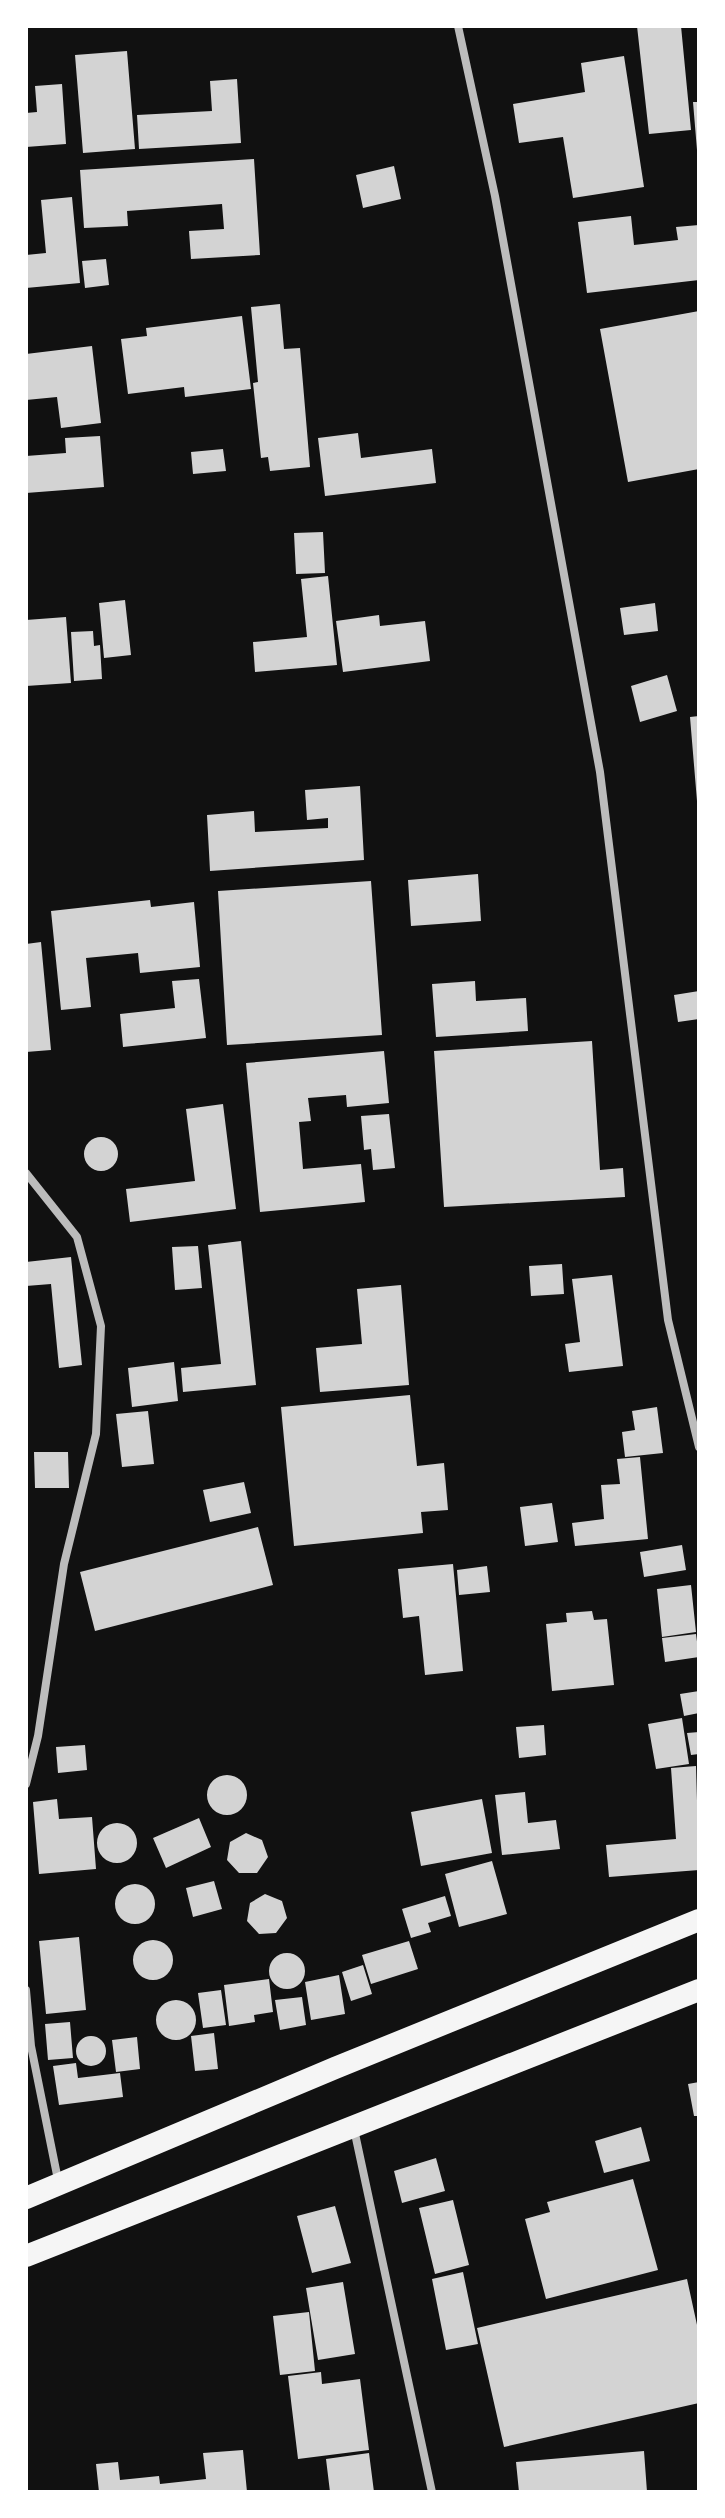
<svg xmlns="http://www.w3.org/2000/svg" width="725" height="2518" font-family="Inter,sans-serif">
<rect width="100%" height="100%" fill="#111"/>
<path fill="#d3d3d3" d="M637 26H681L691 130 649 134Z
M127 51 135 149 83 153 75 55Z
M624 56 644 187 573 198 563 137 519 143 513 104 585 92 581 63Z
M237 79 241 143 139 149 137 115 212 111 210 81Z
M62 84 66 144 26 147V113L37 112 35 86Z
M693 102H699V150H697Z
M254 159 260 255 191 259 189 231 224 229 222 204 127 211 128 226 84 228 80 170Z
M394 166 401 199 363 208 356 175Z
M72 197 80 283 26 288V255L46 253 41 200Z
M631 216 634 245 678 240 676 227 699 225V280L587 293 578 222Z
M106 259 109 285 85 288 82 261Z
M280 304 284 349 300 348 310 467 270 471 268 457 261 458 253 383 258 382 251 307Z
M699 311V469L628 482 600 329Z
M242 316 251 389 185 397 184 387 128 394 121 339 147 336 146 328Z
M92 346 101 423 61 428 57 397 26 400V354Z
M358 433 361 458 432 449 436 483 325 496 318 438Z
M100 436 104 487 26 493V456L66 453 65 438Z
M223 449 226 471 193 474 191 452Z
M323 532 325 573 296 574 294 533Z
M328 576 337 665 255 672 253 642 307 637 301 579Z
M125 600 131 655 104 658 99 603Z
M655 603 658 631 624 635 620 608Z
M379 615 380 626 425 621 430 661 343 672 336 621Z
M66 617 71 683 26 686V620Z
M93 631 94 646 100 645 102 679 74 681 71 632Z
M667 675 677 711 640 722 631 686Z
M699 716V800L697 801 690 717Z
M360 786 364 860 210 871 207 815 254 811 255 832 328 828V818L307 820 305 790Z
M478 874 481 921 411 926 408 880Z
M371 881 382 1035 227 1045 218 891Z
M150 900 151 907 194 902 200 967 140 973 138 953 86 958 91 1007 61 1010 51 911Z
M41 942 51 1050 26 1052V944Z
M199 979 206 1038 123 1047 120 1014 175 1008 172 981Z
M475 981 476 1001 526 998 528 1031 436 1037 432 984Z
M699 991V1019L678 1022 674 995Z
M592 1041 600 1170 623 1168 625 1197 444 1207 434 1051Z
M384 1051 389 1103 347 1107 346 1095 308 1098 311 1121 299 1122 303 1169 361 1164 365 1202 260 1212 246 1063Z
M223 1104 236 1209 130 1222 126 1189 195 1181 186 1109Z
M389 1114 395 1168 373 1170 371 1149 364 1150 361 1116Z
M84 1154a17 17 0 1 1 34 0a17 17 0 1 1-34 0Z
M241 1241 256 1385 183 1392 181 1368 221 1364 208 1245Z
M198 1246 202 1288 175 1290 172 1247Z
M71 1257 82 1365 59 1368 51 1284 26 1286V1262Z
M562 1264 564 1294 531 1296 529 1266Z
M612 1275 623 1366 569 1372 565 1344 580 1342 572 1279Z
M401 1285 409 1385 320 1392 316 1348 362 1344 357 1289Z
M174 1362 178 1401 132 1407 128 1368Z
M410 1395 417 1466 444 1463 448 1510 421 1512 423 1533 294 1546 281 1407Z
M657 1407 663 1453 625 1457 622 1432 635 1430 632 1411Z
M148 1411 154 1464 122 1467 116 1414Z
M34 1452H68L69 1488H35Z
M640 1457 648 1539 575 1546 572 1523 604 1519 601 1485 620 1484 617 1459Z
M244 1482 251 1513 210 1522 203 1490Z
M552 1503 558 1542 525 1546 520 1507Z
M258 1527 273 1585 95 1631 80 1572Z
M682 1545 686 1570 644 1577 640 1552Z
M453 1564 463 1671 425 1675 419 1616 403 1618 398 1569Z
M487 1566 490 1592 459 1595 457 1570Z
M691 1585 696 1632 662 1637 657 1589Z
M592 1611 594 1620 607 1619 614 1685 552 1691 546 1624 567 1622 566 1613Z
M696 1634 699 1657 665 1662 662 1638Z
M699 1691V1713L684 1716 680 1694Z
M682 1718 689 1764 656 1769 648 1724Z
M544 1725 546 1755 519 1758 516 1727Z
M699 1732V1754L691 1755 687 1733Z
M85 1745 87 1770 58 1773 56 1747Z
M696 1766 699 1870 609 1877 606 1845 676 1839 671 1768Z
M207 1795a20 20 0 1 1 40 0a20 20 0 1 1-40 0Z
M525 1792 528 1823 556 1820 560 1849 502 1855 495 1795Z
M57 1799 59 1819 92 1817 96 1869 39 1874 33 1802Z
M482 1799 492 1853 421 1866 411 1812Z
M199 1818 211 1847 166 1868 153 1838Z
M97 1843a20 20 0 1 1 40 0a20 20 0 1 1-40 0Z
M246 1833 262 1840 268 1857 257 1873H239L227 1860 230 1842Z
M492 1861 507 1914 459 1927 445 1874Z
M214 1881 222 1909 193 1917 186 1888Z
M115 1904a20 20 0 1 1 40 0a20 20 0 1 1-40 0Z
M265 1894 282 1901 287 1918 276 1933 259 1934 247 1921 250 1903Z
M445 1896 451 1916 428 1923 431 1932 411 1938 402 1909Z
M79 1937 86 2010 46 2014 39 1941Z
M133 1960a20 20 0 1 1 40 0a20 20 0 1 1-40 0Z
M409 1941 418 1969 371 1984 362 1955Z
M269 1971a18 18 0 1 1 36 0a18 18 0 1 1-36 0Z
M363 1965 372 1994 351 2001 342 1972Z
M339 1975 345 2014 311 2020 305 1982Z
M269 1979 273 2012 254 2015 255 2022 229 2026 224 1985Z
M221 1990 226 2025 203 2028 198 1993Z
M302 1997 306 2025 280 2030 275 2000Z
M156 2020a20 20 0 1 1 40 0a20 20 0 1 1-40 0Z
M70 2022 73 2058 48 2060 45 2024Z
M214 2033 218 2069 195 2071 191 2036Z
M76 2051a15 15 0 1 1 30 0a15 15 0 1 1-30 0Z
M137 2037 140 2069 116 2072 112 2040Z
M76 2063 78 2078 120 2073 123 2097 59 2105 53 2066Z
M699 2082V2116H694L688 2084Z
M641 2127 650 2161 604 2173 595 2141Z
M436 2158 445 2191 402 2203 394 2171Z
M633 2179 658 2270 546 2299 525 2219 550 2212 547 2202Z
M453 2200 469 2265 435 2274 419 2208Z
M335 2206 351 2263 312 2273 297 2216Z
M463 2272 478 2344 446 2350 432 2279Z
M687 2279 699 2334V2403L504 2447 477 2328Z
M343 2282 355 2354 318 2360 306 2288Z
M309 2312 315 2371 280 2375 273 2316Z
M321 2372 322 2384 360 2379 369 2450 298 2459 288 2376Z
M243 2450 247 2492H99L96 2464 118 2462 120 2480 159 2476 160 2484 206 2479 203 2453Z
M644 2451 647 2492H519L516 2462Z
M369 2453 374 2492H330L326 2459Z"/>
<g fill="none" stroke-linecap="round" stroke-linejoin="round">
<path stroke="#bcbcbc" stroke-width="8" d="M458 26 495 196 600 772 668 1320 699 1447
M26 1173 77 1237 101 1326 96 1434 64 1564 38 1736 26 1784
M26 1990 31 2046 58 2180
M354 2129 432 2492"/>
<path stroke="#f5f5f5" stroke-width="22" d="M26 2198 335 2068 699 1920
M26 2256 699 1990"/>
</g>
<rect width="725" height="2518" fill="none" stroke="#ffffff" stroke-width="56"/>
</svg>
